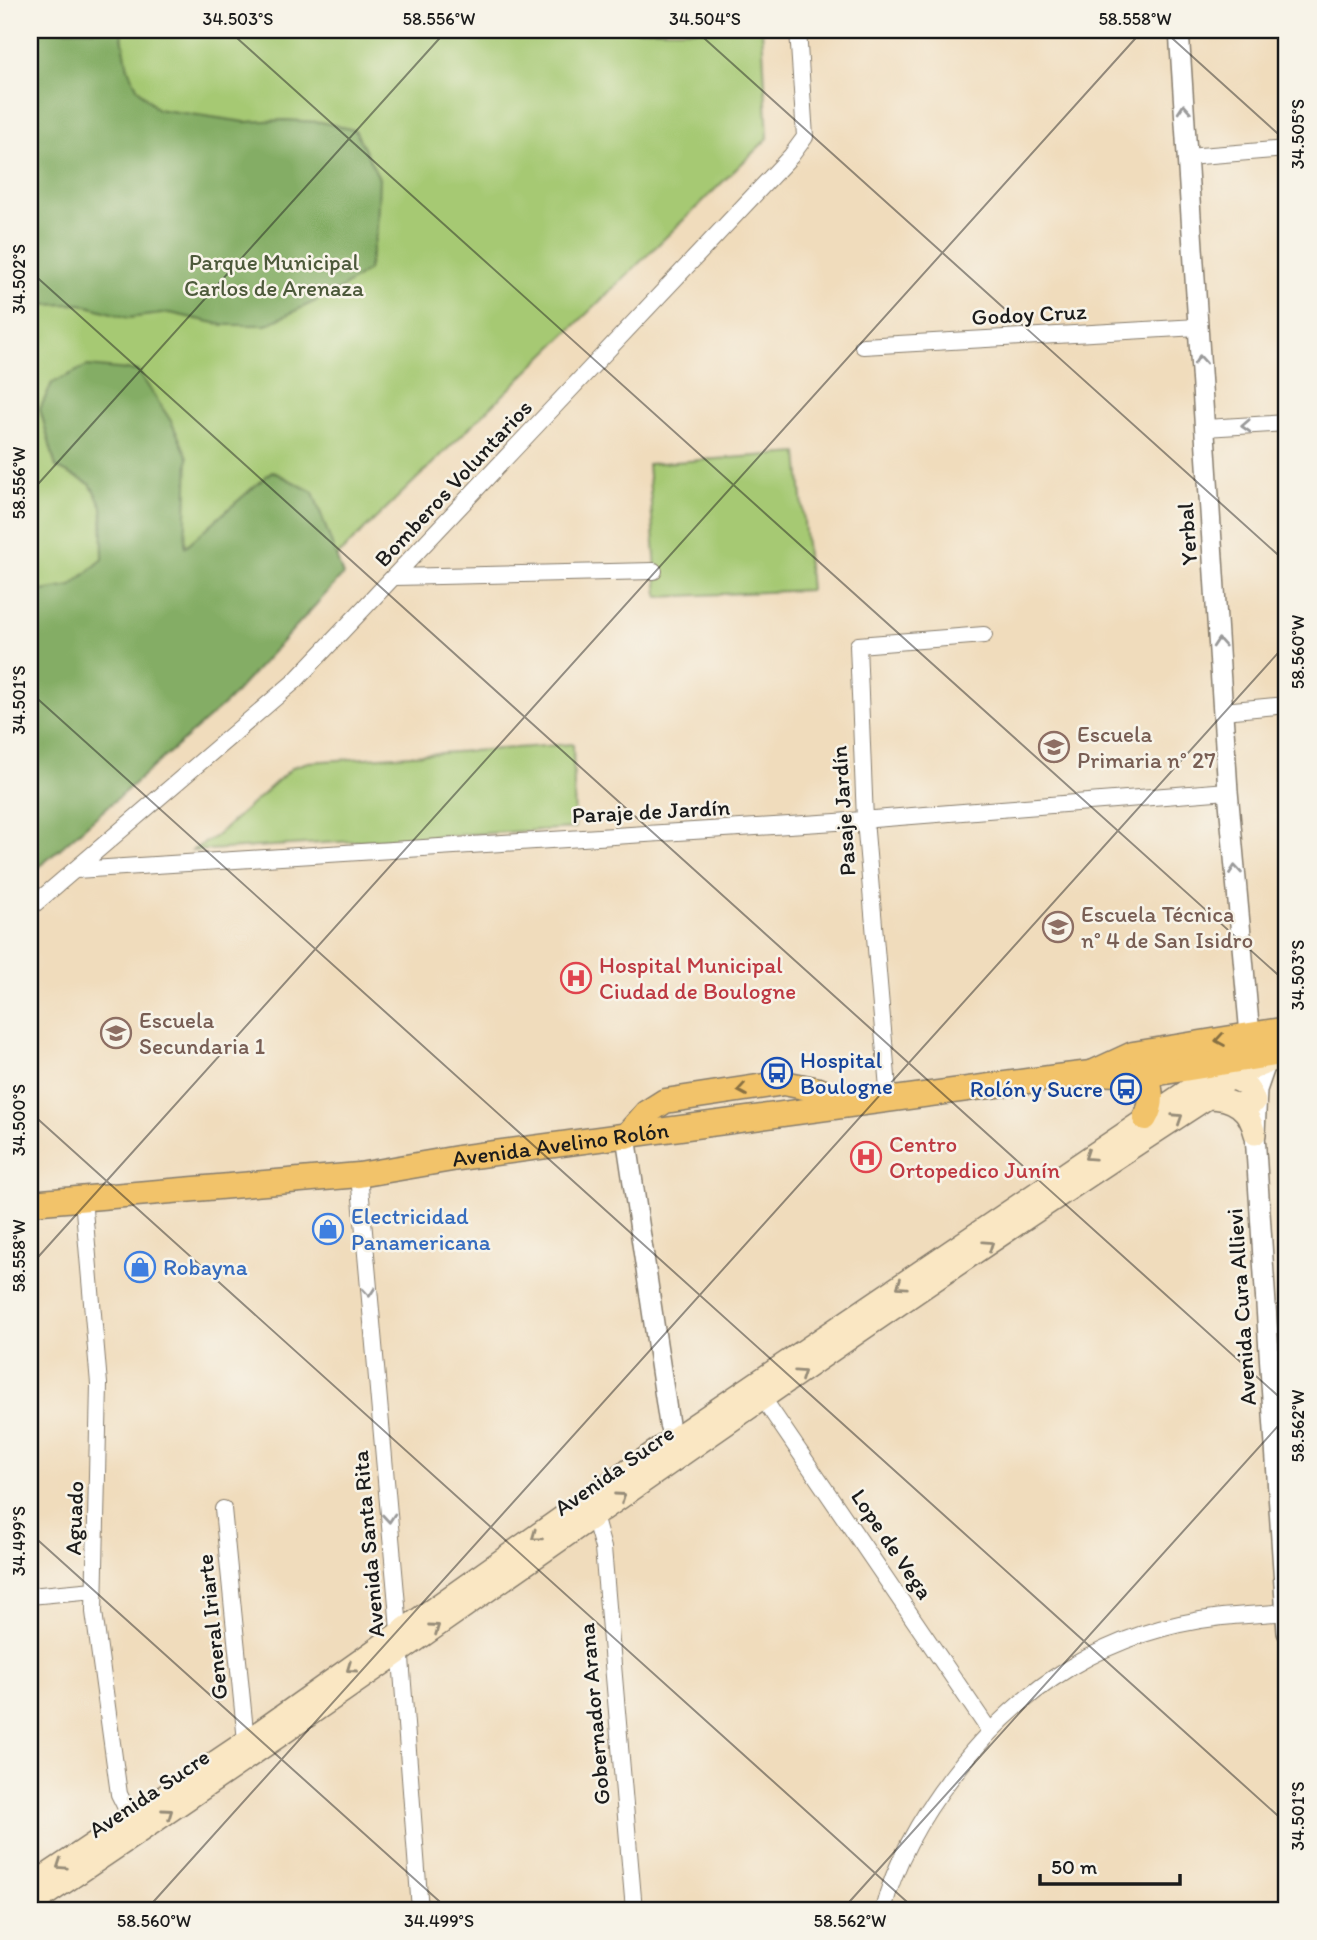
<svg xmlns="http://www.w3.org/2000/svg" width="1317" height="1940" font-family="Itim,sans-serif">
<rect width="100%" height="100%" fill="#f7f3e8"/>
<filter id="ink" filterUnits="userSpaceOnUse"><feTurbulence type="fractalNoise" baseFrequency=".0143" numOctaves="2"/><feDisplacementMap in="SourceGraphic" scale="14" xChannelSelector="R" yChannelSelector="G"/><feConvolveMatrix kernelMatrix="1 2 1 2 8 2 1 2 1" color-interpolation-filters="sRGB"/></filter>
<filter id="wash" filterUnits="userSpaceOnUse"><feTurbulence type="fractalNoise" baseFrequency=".00686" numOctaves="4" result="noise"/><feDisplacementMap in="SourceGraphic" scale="28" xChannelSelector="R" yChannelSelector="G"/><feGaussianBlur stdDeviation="1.57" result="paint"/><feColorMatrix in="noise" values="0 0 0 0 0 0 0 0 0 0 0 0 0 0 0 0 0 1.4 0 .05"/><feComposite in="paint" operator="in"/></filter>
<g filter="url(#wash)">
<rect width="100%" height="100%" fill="#f0dcbc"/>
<path fill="#a6c973" stroke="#617248" stroke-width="2" d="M30 30H762L768 138 30 854Z
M798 453 810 590 658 597 648 464Z
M573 744 575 828 191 851 216 836 293 767 308 762Z"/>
<path fill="#84ad65" stroke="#506440" stroke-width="2" d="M30 30H121L128 69 138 89 157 109 245 122 284 120 321 122 355 130 379 178 377 230 368 270 339 290 266 325H223L170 313 128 318 81 304 30 305Z
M87 366 138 371 171 421 188 457 185 547 272 471 313 492 343 575 228 701 30 875V593L71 586 103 559 102 506 90 484 56 467 40 409 52 383Z"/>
</g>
<g filter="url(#ink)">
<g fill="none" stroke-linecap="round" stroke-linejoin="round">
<g stroke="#867c6c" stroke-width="18">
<path id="minor" d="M1187 157 1287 149
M863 346 1198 327
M1205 428 1287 423
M395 577 654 571
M1223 711 1287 705
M76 870 836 822 1228 791
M30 908 295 681 791 156 805 137 798 30
M889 1100 865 820 858 645 984 635
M359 1175 397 1605 420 1910
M83 1198 99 1384 94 1612 119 1794 135 1826
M758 1391 989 1730
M223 1509 246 1741 252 1748
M594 1516 603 1548 634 1910
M30 1596 94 1590
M883 1910C896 1859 922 1815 954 1774 1022 1685 1108 1630 1222 1617 1243 1615 1265 1614 1286 1612"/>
</g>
<g stroke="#867c6c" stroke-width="22">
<path id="tertiary" d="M1179 30 1228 791 1250 1035
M1266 1064 1257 1090 1255 1134 1287 1632
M626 1136 669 1424 674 1439 682 1451"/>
</g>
<g stroke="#867c6c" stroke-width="24">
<path id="secondary" d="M1208 1098C1234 1098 1249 1109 1255 1134
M30 1886 246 1741 658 1449 1188 1090C1214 1079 1244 1068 1255 1102
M30 1906C426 1641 809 1357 1208 1098L1230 1078 1274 1060"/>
</g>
<g stroke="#867c6c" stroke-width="27">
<g id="primary">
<path d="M1094 1072 1133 1054 1287 1029"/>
<path d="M1145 1118C1154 1103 1151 1091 1147 1075"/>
<path d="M626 1136 646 1113 665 1101 784 1083 819 1090 852 1103"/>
<path id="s1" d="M30 1203 359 1175 458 1158 1057 1077 1091 1073 1147 1075 1287 1052"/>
</g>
</g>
<use href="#minor" stroke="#fff" stroke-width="16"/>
<use href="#tertiary" stroke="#fff" stroke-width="19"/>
<use href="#secondary" stroke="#fae7c3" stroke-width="21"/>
<use href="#primary" stroke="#f2c36a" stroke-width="24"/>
</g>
<defs><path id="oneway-chevron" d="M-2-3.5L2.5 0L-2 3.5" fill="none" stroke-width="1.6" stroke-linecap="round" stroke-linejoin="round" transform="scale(1.75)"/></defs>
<g stroke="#999">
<use href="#oneway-chevron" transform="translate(1184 109) rotate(-94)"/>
<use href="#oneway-chevron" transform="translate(1200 360) rotate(-94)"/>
<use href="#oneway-chevron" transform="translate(1246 426) rotate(177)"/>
<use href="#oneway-chevron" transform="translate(1219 643) rotate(-94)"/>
<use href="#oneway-chevron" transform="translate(1235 870) rotate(-95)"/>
<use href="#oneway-chevron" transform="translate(369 1292) rotate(85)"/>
<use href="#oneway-chevron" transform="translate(389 1518) rotate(85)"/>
</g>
<g stroke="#877043">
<use href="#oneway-chevron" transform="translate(1220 1040) rotate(171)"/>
<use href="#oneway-chevron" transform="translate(742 1090) rotate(171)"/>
</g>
<g stroke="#968c78">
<use href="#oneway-chevron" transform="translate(1178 1118) rotate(-33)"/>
<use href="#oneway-chevron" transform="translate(1089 1156) rotate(146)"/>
<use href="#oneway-chevron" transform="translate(989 1245) rotate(-34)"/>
<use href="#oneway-chevron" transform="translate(901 1285) rotate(146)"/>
<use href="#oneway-chevron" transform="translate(801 1374) rotate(-34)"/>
<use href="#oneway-chevron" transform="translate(621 1497) rotate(-35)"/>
<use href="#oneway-chevron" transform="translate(536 1536) rotate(144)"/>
<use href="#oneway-chevron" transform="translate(435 1628) rotate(-35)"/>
<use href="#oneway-chevron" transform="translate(351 1668) rotate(145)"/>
<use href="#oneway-chevron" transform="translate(168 1813) rotate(-35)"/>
<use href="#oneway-chevron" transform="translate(61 1865) rotate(146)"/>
</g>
</g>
<path fill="none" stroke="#1c1c1c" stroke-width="2" stroke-opacity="0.45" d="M228 30 1287 983M695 30 1287 563M1163 30 1287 142M30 271 1287 1404M30 493 447 30M30 692 1287 1824M30 1112 916 1910M30 1266 1143 30M30 1533 449 1910M146 1910 1287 643M842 1910 1287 1416"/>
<defs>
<g id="school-ring" transform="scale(1.575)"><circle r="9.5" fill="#f7f3e8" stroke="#8d6e63" stroke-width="1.5"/><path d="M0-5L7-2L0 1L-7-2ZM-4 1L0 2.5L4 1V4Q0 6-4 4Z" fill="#8d6e63"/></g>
<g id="hospital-ring" transform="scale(1.575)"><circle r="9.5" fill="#f7f3e8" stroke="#e0444e" stroke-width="1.5"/><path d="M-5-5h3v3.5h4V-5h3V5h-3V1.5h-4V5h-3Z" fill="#e0444e"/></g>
<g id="bus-ring" transform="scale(1.575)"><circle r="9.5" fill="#f7f3e8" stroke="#1a4fb4" stroke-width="1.5"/><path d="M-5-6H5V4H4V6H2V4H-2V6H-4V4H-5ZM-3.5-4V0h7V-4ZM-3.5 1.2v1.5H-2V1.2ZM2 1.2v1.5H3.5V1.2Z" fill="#1a4fb4"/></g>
<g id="shop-ring" transform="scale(1.575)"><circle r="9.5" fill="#f7f3e8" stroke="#3f7fe0" stroke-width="1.5"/><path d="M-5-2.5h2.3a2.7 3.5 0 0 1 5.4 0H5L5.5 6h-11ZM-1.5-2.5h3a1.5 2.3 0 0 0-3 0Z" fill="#3f7fe0"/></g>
</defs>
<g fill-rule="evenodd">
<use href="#school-ring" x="1054" y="747"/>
<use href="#school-ring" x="1058" y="927"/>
<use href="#hospital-ring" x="576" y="978"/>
<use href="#school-ring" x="116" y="1033"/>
<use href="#bus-ring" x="777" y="1073"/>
<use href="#bus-ring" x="1126" y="1089"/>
<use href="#hospital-ring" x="866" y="1157"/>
<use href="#shop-ring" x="328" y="1229"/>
<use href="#shop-ring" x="140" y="1267"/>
</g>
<g text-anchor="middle" stroke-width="5" stroke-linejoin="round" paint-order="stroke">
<g font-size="23" fill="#4c593a" stroke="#f7f3e8">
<text x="274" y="270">Parque Municipal<tspan x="274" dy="26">Carlos de Arenaza</tspan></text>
</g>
<g font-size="23" fill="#1c1c1c" stroke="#f7f3e8">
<text transform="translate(1029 314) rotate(-3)" y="8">Godoy Cruz</text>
<text transform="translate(453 483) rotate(-47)" y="8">Bomberos Voluntarios</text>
<text transform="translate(1187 534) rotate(-94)" y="8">Yerbal</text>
<text transform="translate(651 811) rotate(-3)" y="8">Paraje de Jardín</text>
<text transform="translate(843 811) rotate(-94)" y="8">Pasaje Jardín</text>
<text dy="8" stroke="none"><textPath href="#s1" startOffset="534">Avenida Avelino Rolón</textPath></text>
<text transform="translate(1241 1307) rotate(-94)" y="8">Avenida Cura Allievi</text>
<text transform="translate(614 1470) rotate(-35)" y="8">Avenida Sucre</text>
<text transform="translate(74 1518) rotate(-88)" y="8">Aguado</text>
<text transform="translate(368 1544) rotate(-95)" y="8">Avenida Santa Rita</text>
<text transform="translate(892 1544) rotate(56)" y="8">Lope de Vega</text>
<text transform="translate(212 1627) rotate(-96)" y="8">General Iriarte</text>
<text transform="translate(594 1714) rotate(-95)" y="8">Gobernador Arana</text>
<text transform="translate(149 1793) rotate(-34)" y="8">Avenida Sucre</text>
</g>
<g font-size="23" fill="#785e54" stroke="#f7f3e8" text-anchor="start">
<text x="1077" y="742">Escuela<tspan x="1077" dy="26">Primaria n° 27</tspan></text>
<text x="1081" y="922">Escuela Técnica<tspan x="1081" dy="26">n° 4 de San Isidro</tspan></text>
<text x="139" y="1028">Escuela<tspan x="139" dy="26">Secundaria 1</tspan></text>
</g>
<g font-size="23" fill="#be3a42" stroke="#f7f3e8" text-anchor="start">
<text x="599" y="973">Hospital Municipal<tspan x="599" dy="26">Ciudad de Boulogne</tspan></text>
<text x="889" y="1152">Centro<tspan x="889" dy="26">Ortopedico Junín</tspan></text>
</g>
<g font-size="23" fill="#164399" stroke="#f7f3e8" text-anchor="start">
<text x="800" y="1068">Hospital<tspan x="800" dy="26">Boulogne</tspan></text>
<text x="1103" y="1097" text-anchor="end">Rolón y Sucre</text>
</g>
<g font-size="23" fill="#366cbe" stroke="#f7f3e8" text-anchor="start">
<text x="351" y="1224">Electricidad<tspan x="351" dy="26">Panamericana</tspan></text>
<text x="163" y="1275">Robayna</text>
</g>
</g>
<rect width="1317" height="1940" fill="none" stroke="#f7f3e8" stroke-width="77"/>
<path d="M1040 1874v10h140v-10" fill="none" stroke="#1c1c1c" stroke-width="3.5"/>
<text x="1051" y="1874" font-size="21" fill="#1c1c1c" stroke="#f7f3e8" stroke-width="5" paint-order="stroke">50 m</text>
<rect x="38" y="38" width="1240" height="1864" fill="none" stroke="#1c1c1c" stroke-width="2.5"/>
<g font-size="18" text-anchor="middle" fill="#1c1c1c">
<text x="238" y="25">34.503°S</text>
<text x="439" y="25">58.556°W</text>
<text x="705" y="25">34.504°S</text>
<text x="1135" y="25">58.558°W</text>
<text transform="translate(1298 134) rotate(-90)" y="6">34.505°S</text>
<text transform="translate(19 279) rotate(-90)" y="6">34.502°S</text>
<text transform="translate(19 483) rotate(-90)" y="6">58.556°W</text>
<text transform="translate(1298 652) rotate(-90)" y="6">58.560°W</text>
<text transform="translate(19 700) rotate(-90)" y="6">34.501°S</text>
<text transform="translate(1298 975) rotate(-90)" y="6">34.503°S</text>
<text transform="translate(19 1120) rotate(-90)" y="6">34.500°S</text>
<text transform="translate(19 1256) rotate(-90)" y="6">58.558°W</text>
<text transform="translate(1298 1426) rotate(-90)" y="6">58.562°W</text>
<text transform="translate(19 1541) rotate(-90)" y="6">34.499°S</text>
<text transform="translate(1298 1816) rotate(-90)" y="6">34.501°S</text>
<text x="154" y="1927">58.560°W</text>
<text x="439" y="1927">34.499°S</text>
<text x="850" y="1927">58.562°W</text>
</g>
</svg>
